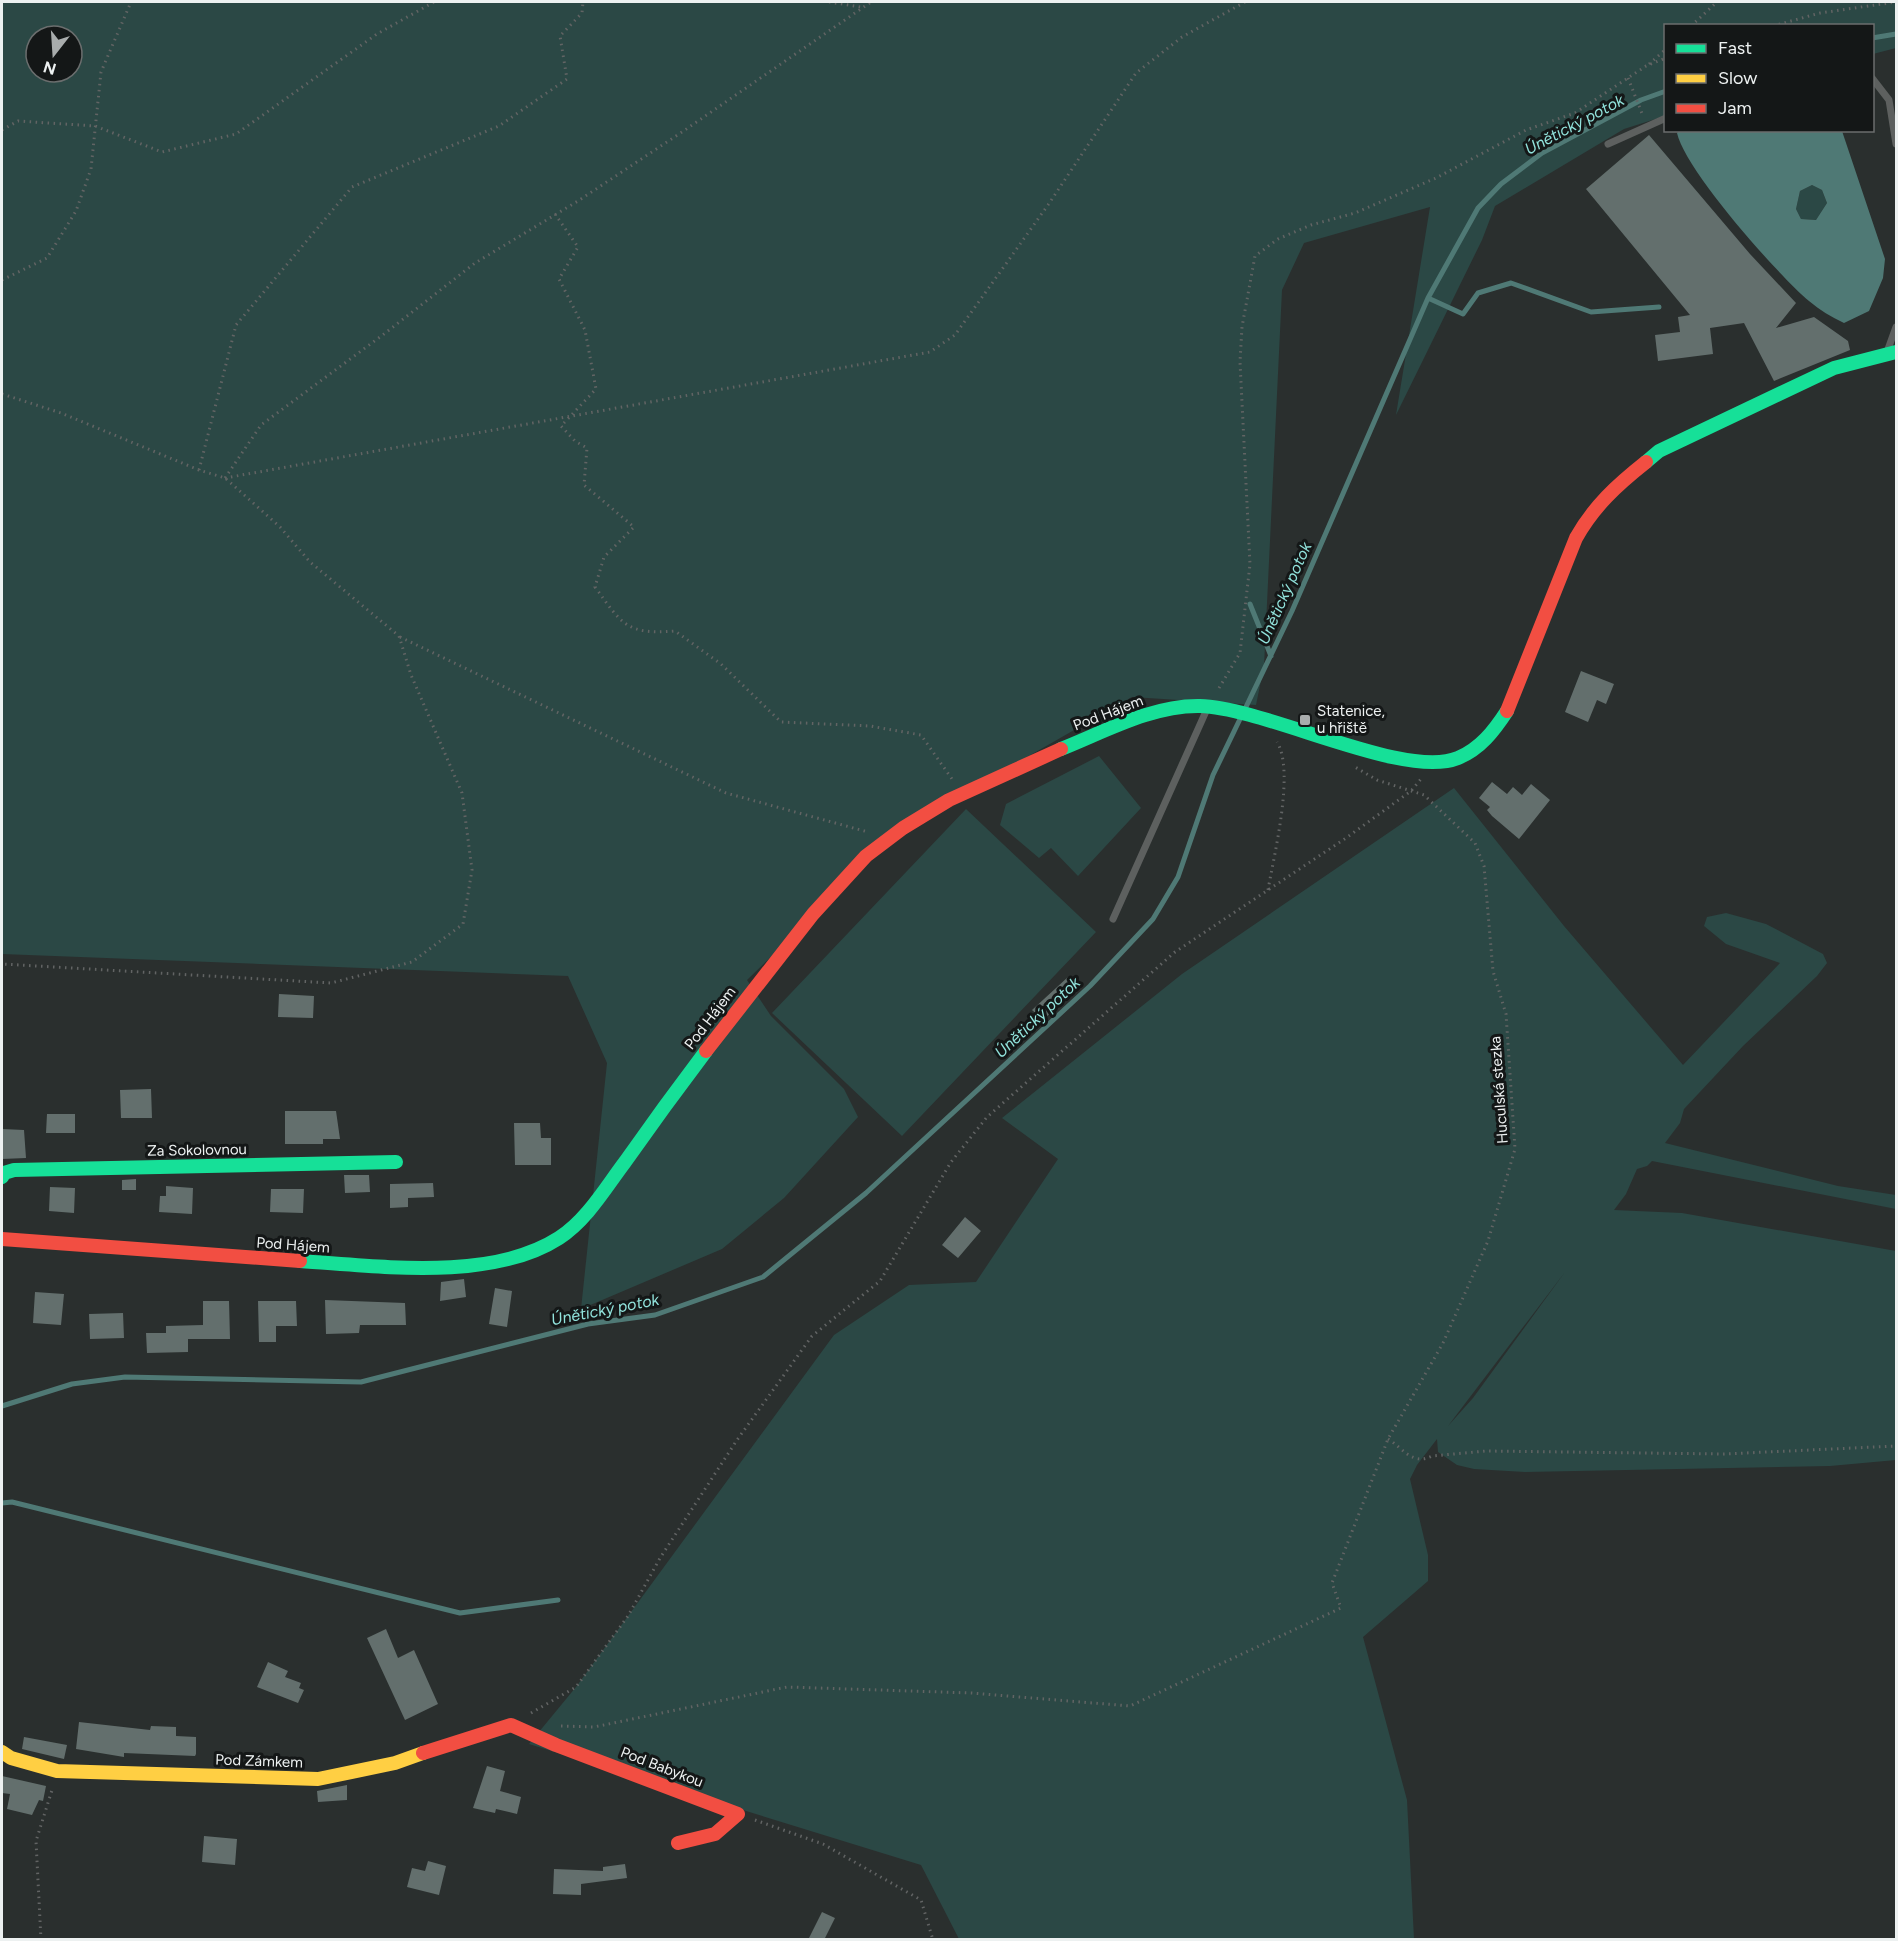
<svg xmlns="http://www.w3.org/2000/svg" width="1898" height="1941" font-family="Figtree,sans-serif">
<rect width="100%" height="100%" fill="#2a2f2e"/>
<path fill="#2b4845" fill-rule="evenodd" d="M2 2H1896V48L1873 54 1872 26H1666L1665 116 1624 129 1495 206 1482 240 1396 415 1430 207 1304 243 1282 290 1264 666 1256 705 1132 697 903 828 747 980 771 1016 844 1089 858 1117 784 1198 722 1249 581 1309 607 1063 568 976 2 954ZM36 36H72V72H36Z
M1812 185 1822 190 1827 203 1816 220 1801 219 1796 209 1800 191Z
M1099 756 1141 808 1078 876 1051 848 1039 858 1000 825 1006 804Z
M1454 788 1564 926 1683 1065 1780 963 1726 944 1704 926 1707 917 1726 913 1766 924 1823 954 1827 963 1817 976 1743 1046 1684 1109 1680 1123 1665 1143 1838 1186 1896 1195V1209L1652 1161 1647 1166 1637 1169 1626 1194 1614 1210 1682 1213 1896 1251V1460L1830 1466 1525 1472 1474 1469 1457 1465 1438 1452 1437 1439 1417 1465 1410 1479 1428 1555V1581L1363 1637 1407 1800 1414 1939H959L921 1865 529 1744 576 1687 834 1335 909 1285 976 1282 1058 1159 1002 1118 1182 974ZM1565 1272 1473 1398 1448 1426Z
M966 809 1096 932 902 1136 772 1013Z"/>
<path fill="#4f7975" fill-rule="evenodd" d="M1679 131H1842L1885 259 1883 278 1869 311 1844 323C1831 317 1820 310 1809 301 1777 274 1685 170 1677 133ZM1812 185 1822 190 1827 203 1816 220 1801 219 1796 209 1800 191Z"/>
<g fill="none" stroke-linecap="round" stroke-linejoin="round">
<path stroke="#4f7975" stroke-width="5" d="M1872 38 1896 34
M1428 298 1463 314 1478 293 1511 283 1591 312 1659 307
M1250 604 1271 656
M1245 709 1292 611 1428 298 1478 208 1501 184 1542 153 1641 100 1666 91
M2 1406 72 1384 125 1377 361 1382 588 1324 655 1315 763 1277 866 1193 1090 986 1153 919 1178 877 1213 775 1241 717
M2 1503 12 1502 460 1613 558 1600"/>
</g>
<path fill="#636f6d" d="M1649 135 1750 254 1796 303 1776 328 1814 317 1848 341 1850 350 1774 381 1744 323 1710 328 1713 354 1658 361 1655 335 1680 332 1678 317 1690 315 1586 189Z
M1581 671 1614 684 1606 704 1597 700 1588 722 1565 712Z
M1492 782 1507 794 1513 787 1522 795 1531 784 1550 800 1519 839 1492 816 1487 810 1490 807 1479 798Z
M1068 977 1078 987 1043 1020 1032 1010Z
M279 994 314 996 313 1018 278 1017Z
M151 1089 152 1118H121L120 1090Z
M285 1111H336L340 1139H323V1144H285Z
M47 1114H75V1133H46Z
M514 1123H540L541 1138H551V1165H515Z
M2 1129 24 1130 26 1158 2 1159Z
M344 1175H369L370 1192 345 1193Z
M136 1179V1190H122V1180Z
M433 1183 434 1197 408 1198V1207L390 1208V1184Z
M166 1186 193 1188 192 1214 159 1212 160 1196H166Z
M50 1187 75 1188 74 1213 49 1211Z
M271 1189H304L303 1213 270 1212Z
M965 1217 981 1231 958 1258 942 1245Z
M464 1279 466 1297 440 1301 441 1282Z
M495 1288 512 1291 507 1327 489 1324Z
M35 1292 64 1294 61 1325 33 1323Z
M325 1300 405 1303 406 1325H360L359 1333 326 1334Z
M203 1301H229L230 1339H188V1352L147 1353 146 1333H166V1326L203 1325Z
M258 1301H296L297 1326H276V1342H259Z
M123 1313 124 1338 90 1339 89 1314Z
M386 1629 398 1658 414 1650 438 1704 405 1720 367 1638Z
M268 1662 288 1671 285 1677 301 1683 299 1688 304 1690 298 1703 257 1687Z
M79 1722 150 1730 151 1726 176 1727V1736L196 1737V1754L195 1756 124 1753V1757L76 1749Z
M24 1737 67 1745 64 1759 22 1749Z
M487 1766 505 1771 500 1791 521 1797 517 1814 496 1809 495 1813 473 1808Z
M2 1776 46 1786 43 1801 39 1800 32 1815 7 1809 10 1794 2 1793Z
M347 1785V1800L318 1802 317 1791Z
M204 1836 237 1839 235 1865 202 1862Z
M428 1861 446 1866 439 1895 407 1887 412 1868 425 1871Z
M625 1864 627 1878 581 1884V1895L553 1894 554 1869 603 1871V1867Z
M822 1912 835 1918 824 1940H808Z"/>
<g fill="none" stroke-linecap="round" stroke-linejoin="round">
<path stroke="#626464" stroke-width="3" stroke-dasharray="1.5 4.5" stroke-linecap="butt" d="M829 2 861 7
M1691 26 1717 2
M1773 26 1820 13 1896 2
M1649 64 1666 49
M1628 78 1643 116
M2 130 18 121 95 126 162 152 236 134 377 34 434 2
M555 214 578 247 559 279 585 330 596 389 561 426 575 441 587 448 584 485 634 527 604 557 595 587C622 624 626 635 675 631L721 664 781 722 870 726 921 735 952 779
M2 280 47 258 76 211 91 169 101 72 131 2
M2 394 61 413 199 470 225 478 280 527 310 562 399 636 411 675 462 793 472 870 463 924 412 962 331 983 2 964
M199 470 236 325 352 187 499 126 567 79 560 36 582 13 583 2
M225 478 930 352 955 335 1048 205 1136 73 1182 37 1245 2
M225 478 261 425 384 334 475 263 578 201 682 132 871 2
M400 637 726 793 868 832
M1219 688 1240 653 1250 564 1240 362 1242 327 1255 256 1278 239 1311 225 1355 213 1436 178 1526 130 1575 113 1646 66 1666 58
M1268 890C1274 855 1295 771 1277 742
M1388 1439C1403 1448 1412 1466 1432 1456L1486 1451 1724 1454 1896 1446
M531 1713 576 1687 628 1616 660 1558 737 1440 812 1336 880 1281 951 1162 987 1117 1175 952 1346 838 1411 791 1421 779
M561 1726 594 1727 787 1687 971 1693 1130 1706 1341 1608 1332 1583 1388 1439 1443 1343 1488 1241 1515 1149 1506 1014 1493 971 1484 866 1475 843 1424 795 1377 780 1355 767
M755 1820 823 1844 921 1900 933 1940
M41 1940 36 1841 53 1787"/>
<path stroke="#5d605f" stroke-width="7" d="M1872 78 1889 100 1896 144
M1608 144 1666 118
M1887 352 1896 327
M1113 919 1207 709"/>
<path stroke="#16e098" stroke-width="14" d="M1646 462 1659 451 1834 368 1896 352
M1061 749C1104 732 1152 705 1200 706 1267 708 1404 780 1458 758 1480 749 1494 731 1507 711
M2 1177 4 1173 14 1170 396 1162
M300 1261C378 1266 491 1282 559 1238 587 1220 606 1187 625 1162 651 1125 678 1088 706 1051"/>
<path stroke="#ffcf43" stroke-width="14" d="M2 1752 11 1758 57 1771 318 1779 395 1763 423 1753"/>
<path stroke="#f24e42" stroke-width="14" d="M1507 711 1576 538C1594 506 1617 485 1646 462
M706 1051 813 914 866 856 903 828 949 800 1061 749
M2 1239 300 1261
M423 1753 511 1725 556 1745 738 1814 715 1834 678 1843"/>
</g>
<rect fill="#a9adad" stroke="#141717" stroke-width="2" x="1299" y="714" width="12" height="12" rx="3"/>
<g text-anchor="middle" stroke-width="6" stroke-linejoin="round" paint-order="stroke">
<g font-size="15" fill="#edf1f1" stroke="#141717" text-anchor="start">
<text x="1317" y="716">Statenice,<tspan x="1317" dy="17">u hřiště</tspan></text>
</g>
<g font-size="15" fill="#edf1f1" stroke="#141717">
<text transform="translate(1108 713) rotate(-21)" y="5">Pod Hájem</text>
<text transform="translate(710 1018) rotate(-53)" y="5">Pod Hájem</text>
<text transform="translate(1499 1090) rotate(-94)" y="5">Huculská stezka</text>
<text transform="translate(197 1150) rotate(-1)" y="5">Za Sokolovnou</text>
<text transform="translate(293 1245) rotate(4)" y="5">Pod Hájem</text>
<text transform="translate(259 1761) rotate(2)" y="5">Pod Zámkem</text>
<text transform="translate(662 1767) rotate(21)" y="5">Pod Babykou</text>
</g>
<g font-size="16" font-style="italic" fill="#92e4dd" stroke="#141717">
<text transform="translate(1574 124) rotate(-28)" y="6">Únětický potok</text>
<text transform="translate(1284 593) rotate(-66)" y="6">Únětický potok</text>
<text transform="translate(1037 1017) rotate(-43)" y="6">Únětický potok</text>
<text transform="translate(605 1309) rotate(-11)" y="6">Únětický potok</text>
</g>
</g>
<rect width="1898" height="1941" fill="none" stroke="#edf1f1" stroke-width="6"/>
<rect x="1664" y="24" width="210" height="108" fill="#141717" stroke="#6b6e6e" stroke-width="1.5"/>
<rect x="1676" y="44" width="30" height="9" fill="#16e098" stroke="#6b6e6e" stroke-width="1.5"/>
<text x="1718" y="54" font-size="18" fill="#edf1f1">Fast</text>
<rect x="1676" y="74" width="30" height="9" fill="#ffcf43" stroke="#6b6e6e" stroke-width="1.5"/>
<text x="1718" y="84" font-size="18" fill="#edf1f1">Slow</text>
<rect x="1676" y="104" width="30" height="9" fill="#f24e42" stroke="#6b6e6e" stroke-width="1.5"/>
<text x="1718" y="114" font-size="18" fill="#edf1f1">Jam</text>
<g transform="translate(54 54) rotate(197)"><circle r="28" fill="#141717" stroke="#6b6e6e" stroke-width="1.5"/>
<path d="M0-4.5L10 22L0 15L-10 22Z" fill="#a9adad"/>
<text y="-9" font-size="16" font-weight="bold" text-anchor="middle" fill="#edf1f1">N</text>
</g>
</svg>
